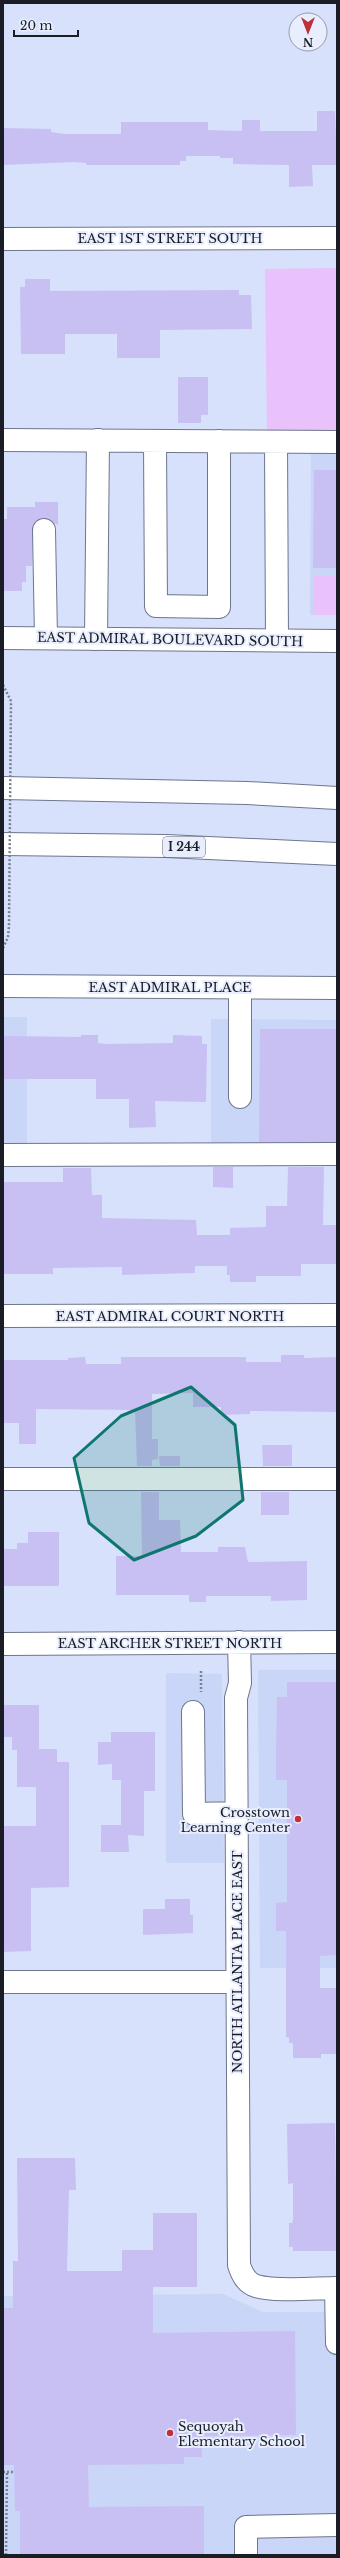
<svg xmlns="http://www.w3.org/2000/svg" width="340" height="2558" font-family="'Libre Baskerville',serif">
<rect width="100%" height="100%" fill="#d7e1fb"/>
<path fill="#cad6f7" d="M311 453H337V615H310Z
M3 1017H27V1147H3Z
M211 1019 337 1020V1146L211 1147Z
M258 1670H337V1968H260Z
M166 1673 222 1674 224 1863H166Z
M223 2294 263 2312H337V2555H3V2296Z"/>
<path fill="#e9c1fb" d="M337 268V432L267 433 265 269Z
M314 576H337V615H313Z"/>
<path fill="#c8c0f3" d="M317 111H335L337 165H312L313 186 289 187V165L233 164V158H220V156H186V161H180V165H86V163L74 162 3 165V128L51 129V132L64 134H121V122H208V130L242 131V120H260V131H317Z
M25 279H50V291L239 290V295H251L252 329 160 330V358H117V334H65V354H21L20 287H25Z
M178 377H208V415H201V423H178Z
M314 470H337V568H313Z
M35 502H58V525L44 518 33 524 32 566H26V582H22V591H3V519H7V507H35Z
M260 1029H337V1142H259Z
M81 1035H98V1043L107 1044 173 1043V1035L202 1036V1044H207L206 1102 155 1101 156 1127 129 1128V1099H96V1079H3V1036L81 1037Z
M213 1167H233V1188L213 1187Z
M288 1167H324L323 1225H337V1264H301V1276H256V1282H230V1275H227V1266H195V1273L122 1275V1267L53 1268V1274H3V1182H63V1168H91L92 1195H102V1218L196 1220 197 1235H230V1228L266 1227V1206H287Z
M281 1355H304V1358L337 1357V1412L250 1411V1414L221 1415V1407H193V1393L152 1394V1439H158V1459L152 1460V1466H137L135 1410 36 1409V1444H19V1423H3V1360H68V1358L85 1357 86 1364H121V1357H246V1362H281Z
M262 1445H292V1466H263Z
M159 1456H180V1466H160Z
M141 1492H159V1520H180L181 1552H218V1547H245L248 1562 307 1561V1600L271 1601V1596H206V1602H189V1595H116V1556H142Z
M261 1492H289V1515H261Z
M28 1532H59V1586H3V1549H17V1543H28Z
M287 1682H337V1955L320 1956V1988H337V2054H321V2058H293V2043H289V2037H286V1931H276V1903L287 1902V1780H276V1751L277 1697H287Z
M3 1705H39V1749H57V1762H69V1887L31 1888V1951L3 1952V1826H36V1787H17V1750H12V1737H3Z
M111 1732H155V1791H144V1836L128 1835 129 1852H101V1825H121V1780H112V1764L98 1765V1742H111Z
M165 1899H190V1915H193V1933L143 1935V1909H165Z
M335 2123 337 2251H293V2247H289V2223H292L293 2220V2183L288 2184 287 2124Z
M17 2158H75L76 2190H69L67 2271H122V2250H153V2213H197V2287H153V2333L295 2331 296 2435 202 2436V2457H184V2464L88 2465 89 2507 204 2506V2555H20V2511H15L14 2465H3V2308H13V2261H18Z"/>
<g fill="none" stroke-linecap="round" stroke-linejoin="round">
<g stroke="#6e768d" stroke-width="24">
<path id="minor" d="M3 239 337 238
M3 440 337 442
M155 441 156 606 219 607V441
M276 442 277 640
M44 530 46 638
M96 639 98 440
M240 988V1097
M3 1155 337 1154
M3 1316 337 1315
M3 1479H337
M239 1642 240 1683 236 1698 239 2265C242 2274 246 2283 256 2286 274 2292 317 2288 337 2288
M3 1644 337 1642
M193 1712 194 1814 237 1813
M3 1982H237
M336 2288 337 2343
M246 2555V2527L337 2525"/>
</g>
<g stroke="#6e768d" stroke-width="24">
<path id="major" d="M3 638 337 641
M3 986 337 988"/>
</g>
<g stroke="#6e768d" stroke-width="24">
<path id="highway" d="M3 788 247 793 337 798
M3 844 166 846 337 854"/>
</g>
<path stroke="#798091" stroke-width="2.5" stroke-dasharray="2 2" stroke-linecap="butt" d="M3 685 11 701
M201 1671V1692
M3 2472H14
M6 2555 7 2472"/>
<use href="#minor" stroke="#fff" stroke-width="22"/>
<use href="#major" stroke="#fff" stroke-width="22"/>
<use href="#highway" stroke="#fff" stroke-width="22"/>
<path stroke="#798091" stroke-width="2.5" stroke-dasharray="2 2" stroke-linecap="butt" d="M3 948 8 937 9 926 11 701"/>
</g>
<path fill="#0f766e" fill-opacity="0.2" stroke="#0f766e" stroke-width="3" stroke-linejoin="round" d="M191 1387 235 1425 243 1500 196 1536 134 1560 89 1523 74 1458 121 1416Z"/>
<g fill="#c03137" stroke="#e8eefe" stroke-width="1.5">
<circle cx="298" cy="1819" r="4"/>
<circle cx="170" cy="2433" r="4"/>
</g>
<g text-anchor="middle" stroke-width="4" stroke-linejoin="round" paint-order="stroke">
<rect fill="#e8eefe" stroke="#585c67" stroke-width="1" x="163" y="837" width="42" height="20" rx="3"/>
<g font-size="12" font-weight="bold" fill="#1a1d26">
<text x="184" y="851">I 244</text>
</g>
<g font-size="13" fill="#1a1d26" stroke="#e8eefe">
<text x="170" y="243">EAST 1ST STREET SOUTH</text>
<text transform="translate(170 639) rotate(1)" y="5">EAST ADMIRAL BOULEVARD SOUTH</text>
<text x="170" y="992">EAST ADMIRAL PLACE</text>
<text x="170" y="1321">EAST ADMIRAL COURT NORTH</text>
<text x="170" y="1648">EAST ARCHER STREET NORTH</text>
<text transform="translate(237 1962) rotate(-90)" y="5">NORTH ATLANTA PLACE EAST</text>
</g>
<g font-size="13" fill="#1a1d26" stroke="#e8eefe" text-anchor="end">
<text x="290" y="1817">Crosstown<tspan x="290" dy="15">Learning Center</tspan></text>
<text x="178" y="2431" text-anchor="start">Sequoyah<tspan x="178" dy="15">Elementary School</tspan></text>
</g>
</g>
<rect width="340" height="2558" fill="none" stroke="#1a1d26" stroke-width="8"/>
<g transform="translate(308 32) rotate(180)"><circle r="19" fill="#e8eefe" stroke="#969aa8"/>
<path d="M0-3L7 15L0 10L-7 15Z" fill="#c03137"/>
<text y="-6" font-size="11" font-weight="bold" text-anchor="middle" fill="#1a1d26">N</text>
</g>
<path d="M14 30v6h64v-6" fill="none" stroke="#1a1d26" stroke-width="2"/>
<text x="20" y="30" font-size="12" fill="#1a1d26" stroke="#e8eefe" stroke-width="3" paint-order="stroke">20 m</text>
</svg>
